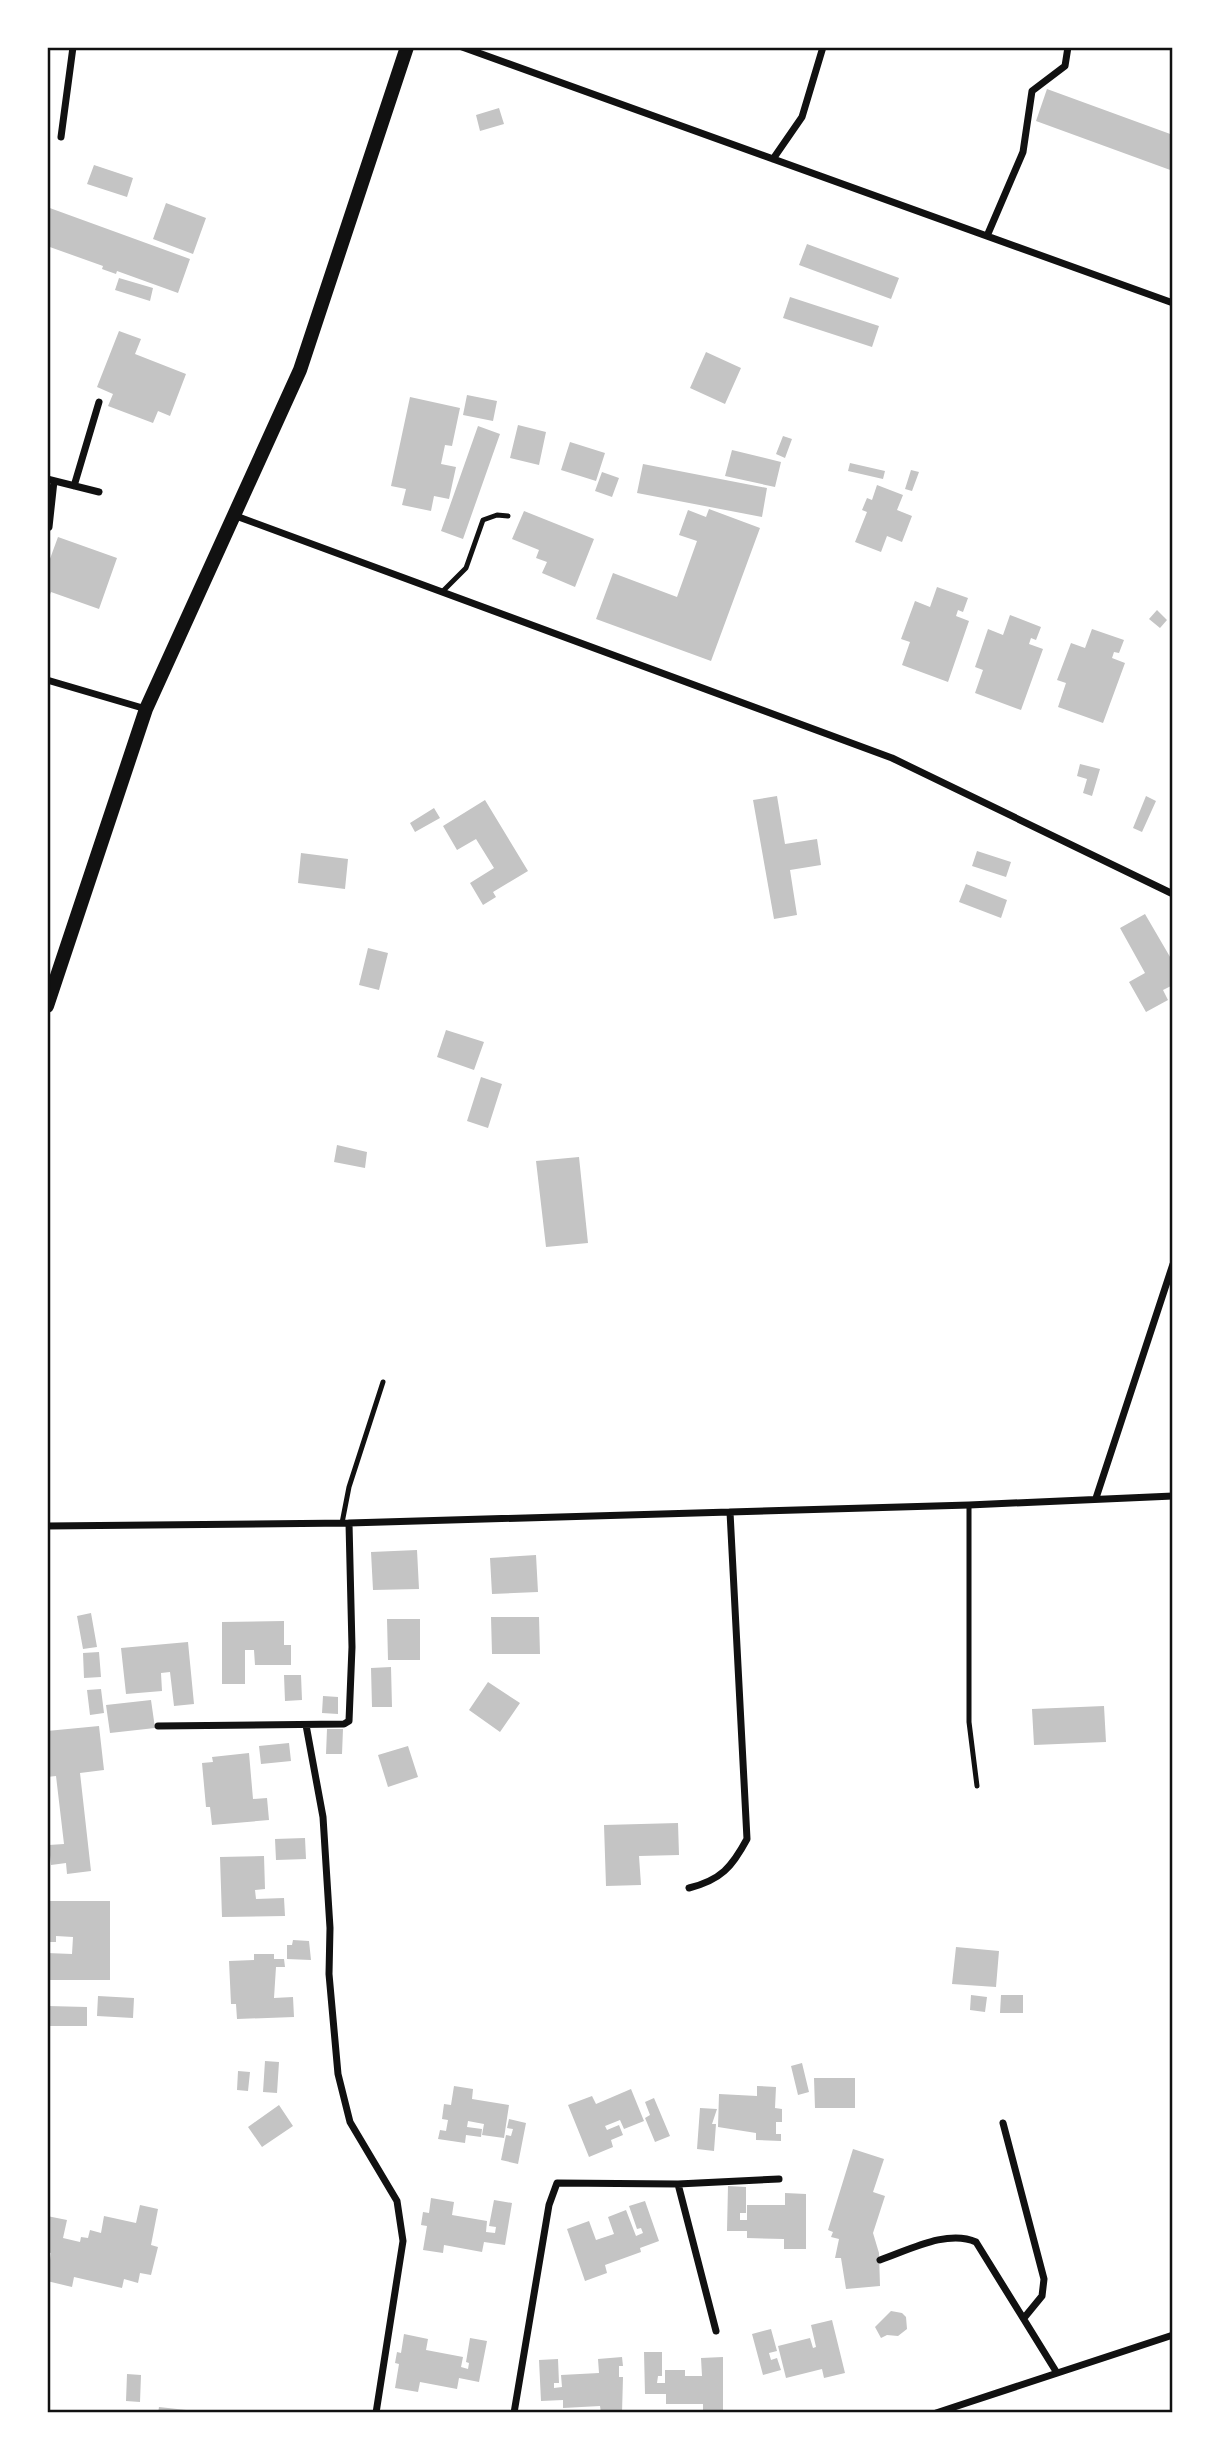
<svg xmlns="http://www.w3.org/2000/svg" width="1220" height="2460" font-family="Cabin,sans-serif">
<rect width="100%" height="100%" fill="#fff"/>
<path fill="#c4c4c4" d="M1047 89 1173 135V171L1036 121Z
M499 108 504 124 480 131 476 115Z
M94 165 133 178 127 197 87 184Z
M166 203 206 218 193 254 153 239Z
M47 207 190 259 178 293 117 271 116 274 102 269 103 266 47 246Z
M807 244 899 278 891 299 799 265Z
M119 278 153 288 150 301 115 290Z
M790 297 879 326 872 347 783 318Z
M119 331 141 339 135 354 186 374 170 416 158 411 153 423 108 406 113 394 97 387Z
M706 352 741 368 725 404 690 388Z
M467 395 497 401 493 421 463 415Z
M410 397 460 408 452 446 445 445 441 464 456 467 449 499 434 496 431 511 402 505 406 489 391 486Z
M518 425 546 432 539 465 510 458Z
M478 426 500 434 463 539 441 531Z
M783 436 792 439 785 458 776 454Z
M570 442 605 453 596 481 561 470Z
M732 450 781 462 775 487 725 476Z
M850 463 885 471 883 479 848 471Z
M643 464 767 488 762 517 637 493Z
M911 470 919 472 912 491 905 489Z
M602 472 619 478 612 497 595 491Z
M877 485 903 495 897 510 912 516 902 542 887 536 881 552 855 542 867 512 862 510 867 498 872 500Z
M709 509 760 528 711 661 596 619 613 573 677 597 697 541 679 535 688 510 706 517Z
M524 511 594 539 575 587 542 573 547 562 536 558 539 550 512 539Z
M58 537 117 558 99 609 51 592 47 602V567Z
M937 587 968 598 963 612 958 610 956 616 969 621 948 682 902 665 910 642 901 639 915 601 930 607Z
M1157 610 1167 620 1160 628 1149 619Z
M1010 615 1041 627 1036 640 1031 638 1029 644 1043 649 1021 710 975 693 983 670 975 667 988 629 1003 635Z
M1092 629 1124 640 1119 653 1114 652 1112 658 1125 663 1103 723 1058 707 1066 683 1057 680 1071 643 1085 648Z
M1080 764 1100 769 1092 796 1083 793 1087 779 1077 776Z
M777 796 785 844 817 839 821 865 790 870 797 915 774 919 753 800Z
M1146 796 1156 801 1142 832 1133 828Z
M485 800 528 871 493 892 496 897 483 905 470 883 494 868 476 839 457 850 443 826Z
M434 808 440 818 415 832 410 823Z
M977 851 1011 862 1006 877 972 866Z
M301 853 348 859 345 889 298 883Z
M966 884 1007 900 1001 918 959 902Z
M1145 914 1173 962V985L1163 990 1168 1000 1146 1012 1129 982 1145 973 1120 928Z
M368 948 388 953 379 990 359 985Z
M446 1030 484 1042 474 1070 437 1057Z
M481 1077 502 1084 488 1128 467 1121Z
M337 1145 367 1152 365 1168 334 1162Z
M579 1157 588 1243 546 1247 536 1161Z
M417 1550 419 1589 373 1590 371 1552Z
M536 1555 538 1592 492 1594 490 1558Z
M91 1613 97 1647 83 1649 77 1616Z
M491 1617H539L540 1654H492Z
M387 1619H420V1660H388Z
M284 1621V1645H291V1665H255L254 1650H245V1684H222V1622Z
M188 1642 194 1704 174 1706 170 1672 161 1673 162 1691 126 1694 121 1648Z
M99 1652 101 1677 84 1678 83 1653Z
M391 1667 392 1707H372L371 1668Z
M284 1675H301L302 1700 285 1701Z
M488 1682 520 1703 500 1732 469 1710Z
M101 1689 104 1713 90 1715 87 1690Z
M323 1696 338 1697V1714L322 1713Z
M151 1700 155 1728 110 1733 106 1705Z
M1104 1706 1106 1742 1034 1745 1032 1709Z
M99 1726 104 1770 80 1773 91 1871 67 1874 66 1863 51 1865 49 1845 64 1844 56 1776 47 1777V1731Z
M327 1729H343L342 1754H326Z
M289 1743 291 1761 261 1764 259 1746Z
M408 1746 418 1777 388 1787 378 1755Z
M249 1753 253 1799 267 1798 269 1820 212 1825 210 1807H206L202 1763 213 1762 212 1757Z
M678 1823 679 1855 639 1856 641 1885 606 1886 604 1825Z
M305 1838 306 1859 276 1860 275 1839Z
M264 1856 265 1889 255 1890 256 1899 284 1898 285 1916 222 1917 220 1857Z
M47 1901H110V1980H47V1953L72 1954 73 1937 56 1936V1942H47Z
M293 1940 309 1941 311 1960 287 1959V1945H292Z
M956 1947 999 1951 996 1987 952 1984Z
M254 1954H274V1959H284L285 1967H276L274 1998 293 1997 294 2017 237 2019 236 2004H231L229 1961 254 1960Z
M971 1995 987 1997 985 2012 970 2010Z
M1001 1995H1023V2013H1000Z
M98 1996 134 1998 133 2018 97 2016Z
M48 2006 87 2007V2026H48Z
M265 2061 279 2062 277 2093 263 2092Z
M802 2063 809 2092 798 2095 791 2066Z
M238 2071 250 2072 248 2091 237 2090Z
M814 2078H855V2108H815Z
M454 2086 473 2089 472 2099 509 2105 504 2138 482 2135 484 2124 468 2121 467 2127 482 2129 481 2137 466 2135 465 2143 438 2139 440 2130 446 2131 448 2120 442 2119 444 2104 451 2105Z
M757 2086 776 2087 775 2108 782 2109V2122H776V2134H781V2141L756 2140V2133L718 2127 719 2094 757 2096Z
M631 2089 644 2121 624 2129 620 2120 605 2126 607 2130 619 2125 623 2135 611 2140 613 2147 589 2157 568 2105 592 2096 596 2104Z
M654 2098 670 2136 655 2142 645 2118 650 2115 645 2102Z
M279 2105 293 2126 262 2147 248 2127Z
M700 2108 717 2109 712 2124H716L714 2151 697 2149Z
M509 2119 526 2123 518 2164 501 2160 506 2135 511 2136 513 2129 507 2128Z
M853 2149 884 2159 873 2192 885 2196 873 2233 879 2253 880 2286 846 2289 841 2258H835L839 2239 831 2237 833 2232 828 2230Z
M728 2186 746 2187V2213H740V2220H747V2205H785V2193L806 2194V2249H784V2239L747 2238V2231H727Z
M431 2198 454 2202 452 2215 487 2221 486 2232 495 2233 496 2227 489 2226 494 2200 512 2203 505 2245 484 2242 482 2252 444 2245 443 2253 423 2250 427 2226 421 2225 423 2212 429 2213Z
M645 2201 659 2241 640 2248 641 2252 605 2265 607 2273 585 2281 567 2229 589 2221 596 2240 614 2234 608 2217 626 2210 636 2236 643 2233 641 2228 637 2229 629 2206Z
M140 2205 158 2209 151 2245 158 2247 151 2275 140 2273 138 2283 124 2279 122 2288 74 2277 72 2287 47 2281 51 2253 47 2252V2216L67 2220 63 2238 80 2242 81 2237 88 2238 90 2230 101 2233 104 2216 136 2223Z
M891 2311 902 2313 906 2317 907 2329 898 2336 887 2335 881 2338 875 2327Z
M832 2320 845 2373 824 2378 822 2369 786 2378 778 2346 810 2338 813 2348 816 2347 811 2325Z
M771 2329 777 2351 769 2353 771 2360 777 2358 781 2370 763 2375 752 2334Z
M404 2334 428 2339 426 2350 463 2357 461 2367 468 2369 469 2363 466 2362 470 2338 487 2341 479 2382 459 2378 457 2389 420 2382 418 2392 395 2388 399 2364 395 2363 397 2352 401 2353Z
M644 2352H662V2376H658L657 2383H665V2370H685V2376H702L701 2358 723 2357V2413H703V2404H666V2394H645Z
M622 2357 623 2366H619V2377H623L622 2413H601L600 2406 563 2408V2400L541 2401 539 2360 558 2359 559 2383H554V2388L562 2387 561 2375 599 2373 598 2359Z
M127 2374 141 2375 140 2402 126 2401Z
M159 2407 195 2411V2413H158Z"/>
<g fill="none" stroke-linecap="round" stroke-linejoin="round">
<path stroke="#111" stroke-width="5" d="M442 592 466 568 483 520 497 515 508 516
M969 1505V1722L977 1786
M342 1523 349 1487 383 1382"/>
<path stroke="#111" stroke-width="7" d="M462 47 1173 303
M61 137 73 47
M773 159 802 117 823 47
M987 236 1023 152 1032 91 1065 66 1068 47
M47 479 99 492
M74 486 99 402
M236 516 892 758 1173 894
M49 527 54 481
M47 680 146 709
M1096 1498 1173 1264
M47 1526 349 1523 969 1505 1173 1496
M306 1725 323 1817 330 1928 329 1974 338 2074 350 2122 397 2201 403 2241 376 2413
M158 1726 344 1724 349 1721 352 1647 349 1523
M689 1888C721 1880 732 1867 747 1839L730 1512
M1003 2123 1044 2279 1042 2296 1024 2318
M678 2184 716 2331
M880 2260C909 2250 948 2229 976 2242L1057 2373
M514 2413 549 2205 557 2183 678 2184 779 2179
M936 2413 1173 2335"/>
<path stroke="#111" stroke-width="14" d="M47 1006 146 709 300 370 407 47"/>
</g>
<rect width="1220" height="2460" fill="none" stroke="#ffffff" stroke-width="98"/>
<rect x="49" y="49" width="1122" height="2362" fill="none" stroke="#111" stroke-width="2.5"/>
</svg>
